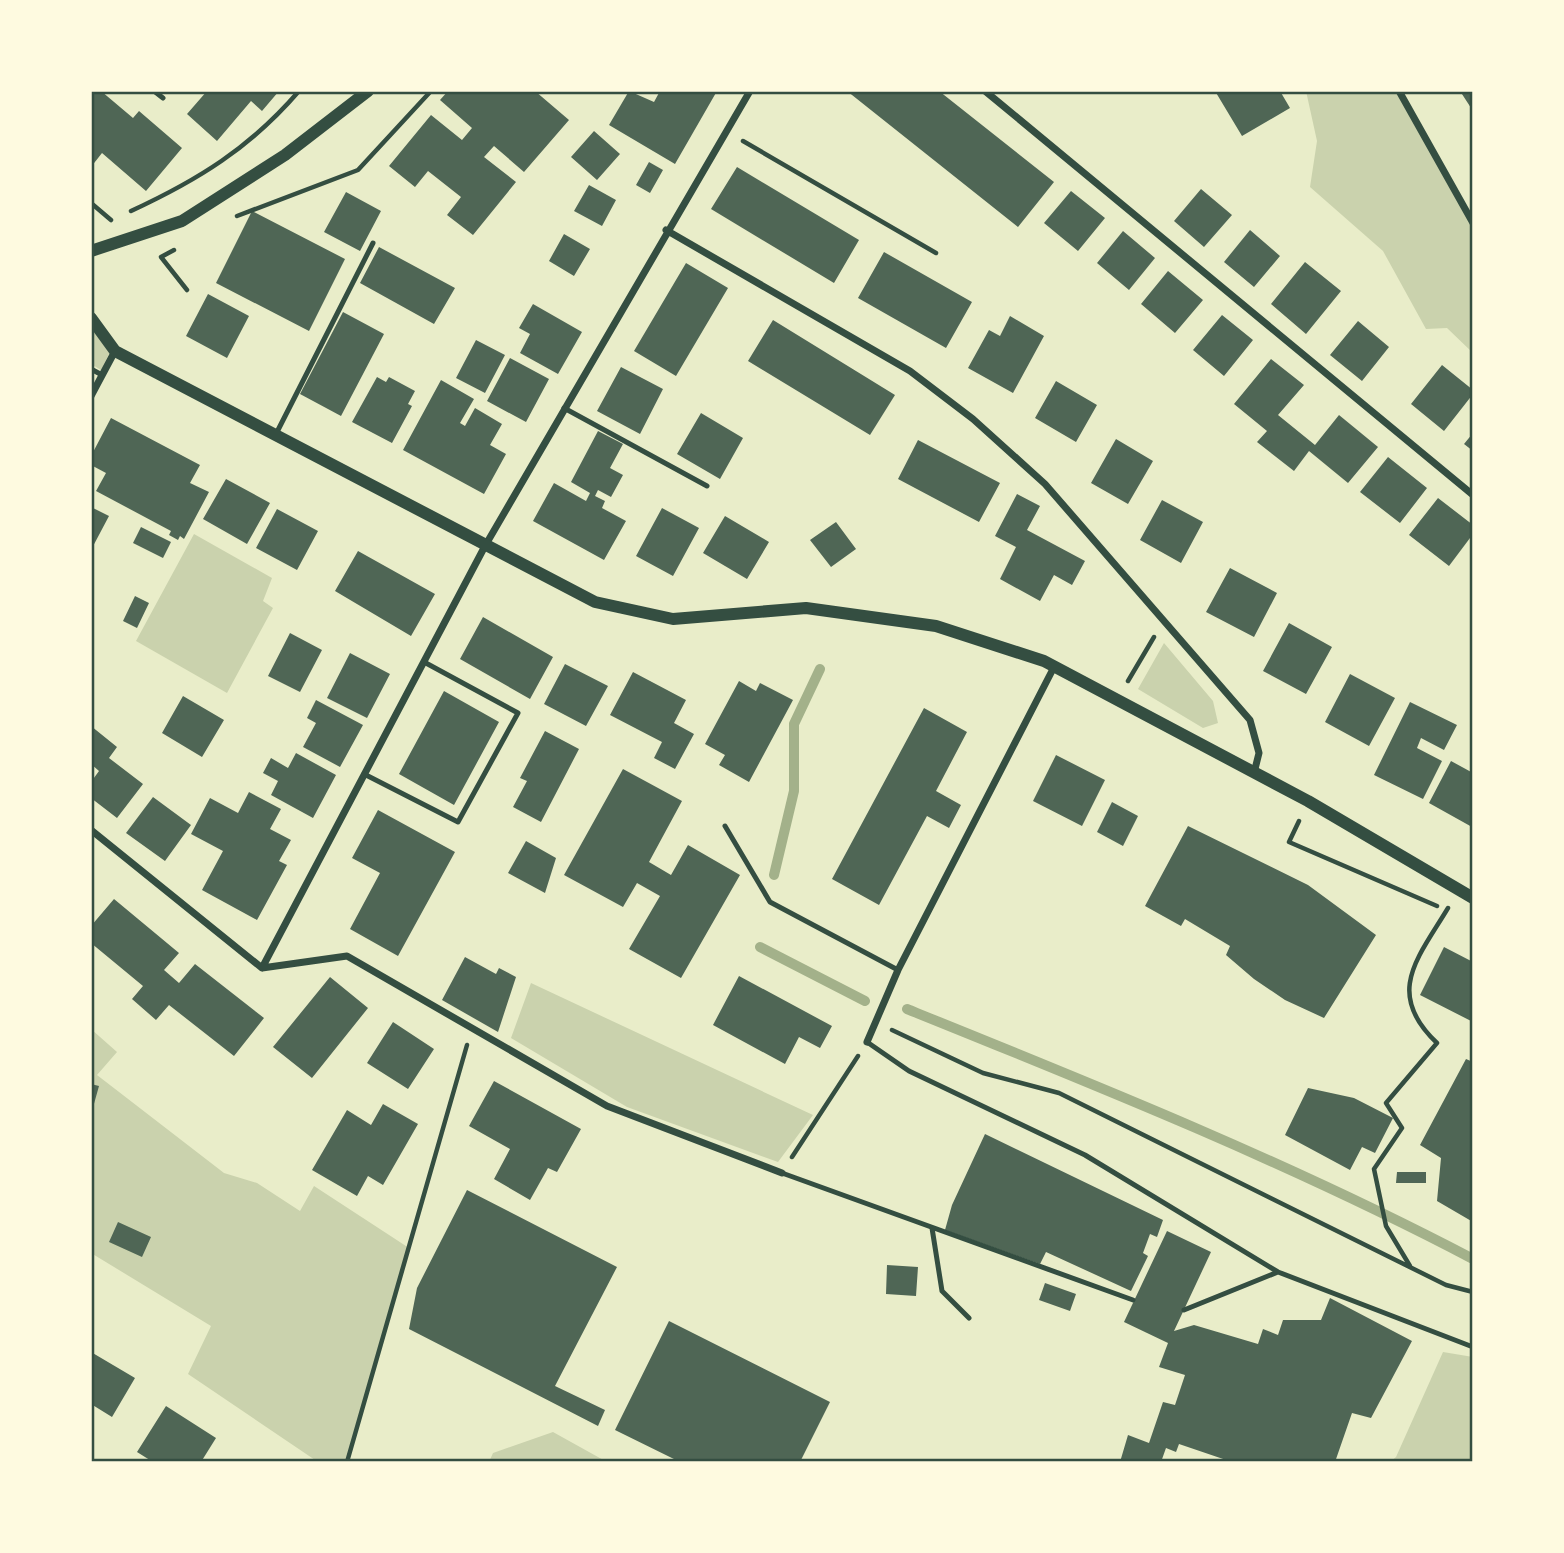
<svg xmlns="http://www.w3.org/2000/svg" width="1564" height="1553" font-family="'DejaVu Sans',sans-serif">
<rect width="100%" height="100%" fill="#e9edc9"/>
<path fill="#cad2ad" d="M1306 91H1399L1473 224V353L1447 328 1426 329 1383 251 1310 187 1317 141Z
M91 326 111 350 101 370 91 364Z
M194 534 272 578 263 601 273 608 227 693 136 641Z
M1164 643 1213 701 1218 723 1203 728 1138 689Z
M531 983 813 1115 778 1162 627 1107 511 1038Z
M91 1029 117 1052 97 1075 224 1173 257 1183 300 1211 314 1186 409 1248 347 1462H318L188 1374 211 1326 91 1253Z
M1443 1352 1473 1357V1462H1390L1396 1457Z
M553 1432 607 1462H489L493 1453Z"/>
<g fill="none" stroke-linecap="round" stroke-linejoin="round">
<path stroke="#a3b18a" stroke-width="10" d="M774 875 794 791V724L820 669
M760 947 865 1001
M907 1009C1098 1086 1290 1163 1473 1259"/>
</g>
<path fill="#4f6655" d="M91 91H101L133 118 139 111 182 148 146 191 102 153 91 167Z
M207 91H279L262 111 251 101 217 141 187 114Z
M448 91H535L569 120 524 172 494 146 484 157 516 182 473 235 447 215 461 197 428 171 415 187 389 166 431 115 462 140 472 128 440 100Z
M629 91 654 102 660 91H717L675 164 609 125Z
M847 91H939L1054 182 1018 227Z
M1215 91H1280L1290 108 1242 136Z
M1460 91H1473V111Z
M594 131 620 154 597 180 571 157Z
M649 162 663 170 650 193 636 185Z
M737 167 859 240 834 283 711 209Z
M589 185 616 200 602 226 574 211Z
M1201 189 1232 215 1204 247 1174 221Z
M1071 191 1105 218 1078 251 1044 223Z
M346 192 381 211 360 251 324 232Z
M252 211 345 259 309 331 216 283Z
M1250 230 1280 256 1254 287 1224 262Z
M1123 231 1155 258 1129 290 1097 263Z
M564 234 590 249 574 276 549 261Z
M379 247 455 288 434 324 360 283Z
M884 252 972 302 946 348 858 298Z
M1305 262 1341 291 1306 334 1271 304Z
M686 263 728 288 676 376 634 351Z
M1168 271 1203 300 1175 333 1141 304Z
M208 294 249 316 227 358 186 336Z
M533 304 582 332 558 374 520 353 530 334 519 328Z
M343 312 384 334 341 416 300 394Z
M1222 315 1253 340 1224 376 1193 350Z
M1010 316 1044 336 1013 393 968 368 989 330 1000 336Z
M773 320 895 395 870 435 748 361Z
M1358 321 1389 347 1362 381 1330 355Z
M476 340 505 355 485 393 456 378Z
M510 358 549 379 526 422 487 401Z
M1271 359 1304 385 1278 415 1315 445 1339 415 1378 447 1348 483 1309 451 1294 471 1257 442 1267 431 1234 404Z
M1442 365 1473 390V394L1444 431 1411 404Z
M621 367 663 389 640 434 597 411Z
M377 377 386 382 389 377 415 391 408 404 412 406 392 443 352 422Z
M441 380 474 399 460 423 465 426 475 408 502 424 490 445 506 454 484 494 403 450Z
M1056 381 1097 405 1076 442 1035 418Z
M701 413 743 438 720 479 677 454Z
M111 418 200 465 190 483 209 492 184 539 180 536 178 540 169 535 171 531 96 491 106 473 91 465V456Z
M598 431 623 444 610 468 623 475 611 497 598 490 595 496 605 501 602 508 626 521 604 560 533 521 554 483 586 501 590 493 571 482Z
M1473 433V451L1464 444Z
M1116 439 1153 461 1128 504 1091 483Z
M918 440 1000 483 979 522 898 479Z
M1388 457 1427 488 1400 523 1360 492Z
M226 479 270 503 247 544 203 519Z
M1017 494 1040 506 1027 530 1085 561 1072 585 1054 575 1040 601 1000 579 1016 547 995 536Z
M1438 498 1473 525V534L1449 566 1409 535Z
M1162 500 1203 522 1181 563 1140 540Z
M91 507 109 516 91 550Z
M662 508 699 528 673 576 636 556Z
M277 509 318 531 297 570 256 548Z
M725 516 769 542 747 579 703 553Z
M836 522 856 549 831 567 810 540Z
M141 527 171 542 163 558 133 543Z
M358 551 435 594 411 636 335 591Z
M1230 568 1277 593 1254 637 1206 612Z
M135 596 149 603 137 628 123 621Z
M483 617 553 657 530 699 460 659Z
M1289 623 1332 647 1306 694 1263 671Z
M290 633 322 650 300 692 268 676Z
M350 653 390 674 367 718 327 698Z
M565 664 608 686 586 726 544 704Z
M633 672 686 700 674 723 694 734 675 769 654 758 662 742 610 715Z
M1350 674 1395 698 1369 746 1325 722Z
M739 681 756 691 760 683 793 700 749 782 719 765 725 755 705 744Z
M444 691 499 722 454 805 399 774Z
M183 696 224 720 202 757 162 733Z
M316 700 363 725 340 767 303 747 316 723 307 718Z
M1410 702 1457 725 1444 750 1421 738 1417 748 1442 761 1423 799 1374 775Z
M924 708 967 732 936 791 961 805 949 828 927 816 879 905 832 879Z
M91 726 117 747 109 758 143 784 117 818 91 798V782L99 771 91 764Z
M545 731 579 749 541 822 513 807 527 781 520 778Z
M296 753 336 775 313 818 271 795 278 781 263 773 271 758 288 768Z
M1056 755 1105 780 1082 826 1033 801Z
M1451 761 1473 773 1472 827 1429 803Z
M623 769 682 801 649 862 671 875 688 845 740 875 681 978 629 949 660 896 637 883 623 907 564 875Z
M249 792 281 809 270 829 291 840 279 861 287 865 257 920 202 890 223 851 191 834 210 798 238 813Z
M153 797 191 825 165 861 126 833Z
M1112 802 1138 816 1123 846 1097 832Z
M378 810 455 852 398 956 350 929 380 873 352 858Z
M1188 826 1308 885 1376 935 1324 1018 1285 1000 1254 979 1226 955 1230 946 1185 919 1181 926 1145 906Z
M526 841 556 858 545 893 508 873Z
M114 899 179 953 164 970 179 983 195 964 264 1018 234 1056 169 1005 156 1020 132 999 143 986 91 943V926Z
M1444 947 1473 962V1022L1420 995Z
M465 957 496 974 499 968 516 977 498 1032 442 1000Z
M739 976 832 1026 820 1048 799 1037 785 1064 713 1025Z
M330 977 368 1008 312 1078 273 1047Z
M393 1022 434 1049 408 1089 367 1063Z
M1466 1059 1473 1062V1222L1437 1201 1441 1158 1420 1145Z
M494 1081 581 1129 557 1172 548 1168 530 1200 494 1179 510 1149 469 1126Z
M91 1084 99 1086 92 1111H91Z
M1308 1088 1354 1098 1393 1118 1375 1153 1362 1147 1350 1170 1285 1135Z
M383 1104 418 1124 383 1185 368 1176 357 1196 312 1170 347 1110 371 1125Z
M985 1134 1163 1220 1157 1237 1150 1234 1143 1253 1148 1256 1131 1291 1046 1252 1040 1264 945 1230 952 1205Z
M1397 1172H1426V1183H1396Z
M467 1190 617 1267 555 1386 605 1410 598 1426 409 1329 417 1288Z
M118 1222 151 1237 142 1257 109 1242Z
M1167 1231 1211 1252 1174 1331 1194 1325 1258 1344 1263 1329 1278 1335 1283 1320H1321L1330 1298 1412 1341 1371 1418 1352 1413 1335 1462H1232L1179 1444 1176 1452 1166 1448 1161 1462H1120L1128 1435 1149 1443 1163 1402 1175 1405 1185 1375 1159 1367 1168 1343 1124 1322Z
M887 1265 918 1267 916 1296 886 1294Z
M1045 1283 1076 1294 1070 1311 1039 1300Z
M669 1321 830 1402 800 1462H680L615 1430Z
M91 1352 135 1378 112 1417 91 1404Z
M166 1406 216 1438 201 1462H165L160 1459 153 1462 137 1452Z"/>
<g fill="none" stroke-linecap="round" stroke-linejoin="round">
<path stroke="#344e41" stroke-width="4.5" d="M743 141 936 253
M91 203 111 220
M131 211C198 180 250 148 299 91
M237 216 358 170 431 91
M174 250 161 257 187 290
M1128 681 1154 637
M1299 821 1289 842 1437 906
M892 1030 983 1073 1059 1093 1446 1285 1473 1292
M792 1157 858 1056
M1410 1266 1386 1226 1374 1169 1402 1128 1386 1103 1437 1043C1384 993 1418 958 1448 908
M347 1462 467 1045"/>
<path stroke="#344e41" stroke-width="5" d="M154 91 163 98
M91 369 102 375
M564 408 707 486
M276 434 373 243
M364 774 458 822 518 713 424 662
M725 826 770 902 898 970
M867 1042 909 1071 1085 1155 1278 1272 1473 1347
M782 1173 1133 1300
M932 1228 942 1291 969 1318
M1184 1310 1278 1272"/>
<path stroke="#344e41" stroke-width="7" d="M985 91 1473 495
M1399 91 1473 223
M666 230 910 371 973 419 1045 484 1250 720 1259 753 1254 773
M91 396 115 351
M91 830 262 968 347 956 607 1106 782 1173
M262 968 485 546 750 91
M867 1042 898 970 1054 667"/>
<path stroke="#344e41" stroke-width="12" d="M91 251 182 221 285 155 368 91
M91 318 115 351 595 602 673 619 806 608 936 626 1044 661 1308 801 1473 898"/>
</g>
<rect width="1564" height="1553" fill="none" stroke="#fefae0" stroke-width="186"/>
<rect x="93" y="93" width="1378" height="1367" fill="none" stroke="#344e41" stroke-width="2.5"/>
</svg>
